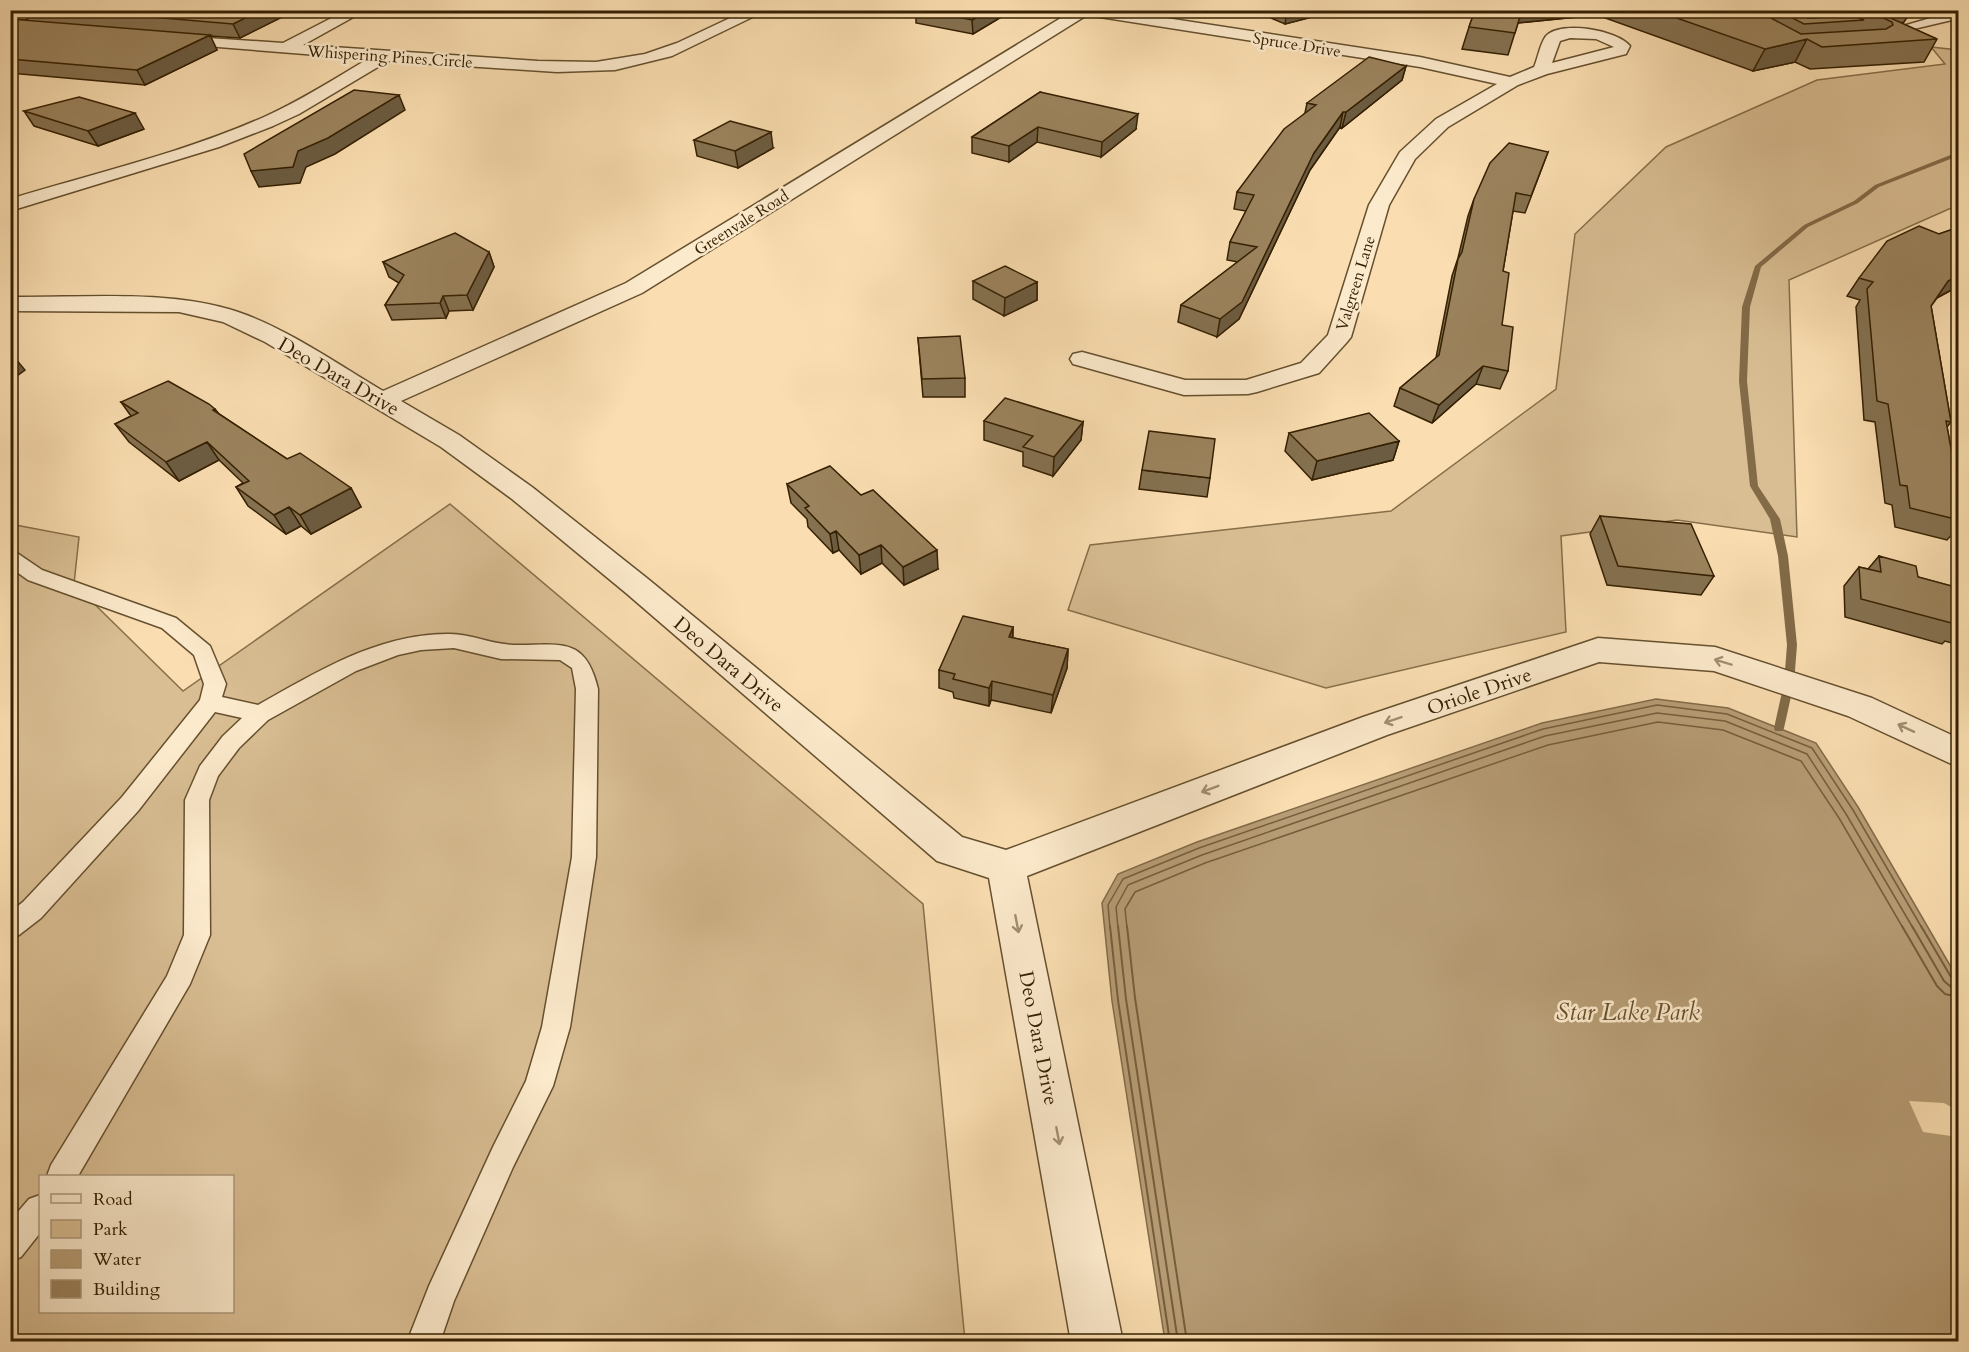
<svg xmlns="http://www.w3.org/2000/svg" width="1969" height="1352" font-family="Cardo,serif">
<rect width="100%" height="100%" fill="#fadeb1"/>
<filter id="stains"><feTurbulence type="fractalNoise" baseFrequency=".00333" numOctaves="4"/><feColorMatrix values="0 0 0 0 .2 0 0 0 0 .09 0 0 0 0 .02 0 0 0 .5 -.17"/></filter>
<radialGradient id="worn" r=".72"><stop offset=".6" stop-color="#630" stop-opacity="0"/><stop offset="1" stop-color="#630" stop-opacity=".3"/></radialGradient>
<path fill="#d9be93" stroke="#876f4a" stroke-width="1.5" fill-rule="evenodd" d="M1931 47 1958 50V205L1789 280 1797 537 1677 520 1561 536 1566 632 1326 688 1068 610 1090 545 1391 511 1556 389 1575 234 1666 147 1817 80 1945 64Z
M450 504 923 904 965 1341H11L10 524 79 537 74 584 183 691ZM40 1176H232V1312H40Z"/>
<path fill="#b79d76" stroke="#836b48" stroke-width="1.5" d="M1656 699 1728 708 1816 743 1858 807 1958 979V1341H1165L1112 1001 1102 903 1118 874 1197 842 1542 723Z"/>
<path fill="#fadeb1" d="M1909 1101 1944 1103 1958 1111V1137L1923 1132Z"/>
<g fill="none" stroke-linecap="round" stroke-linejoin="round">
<path stroke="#765e3c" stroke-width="1.5" d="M1110 928 1108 905 1123 879 1199 848 1543 729 1657 705 1727 714 1812 748 1853 810 1922 928
M1118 928 1116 907 1128 885 1202 855 1545 736 1657 713 1725 721 1807 754 1846 814 1913 928
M1127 928 1125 909 1135 892 1205 863 1548 745 1658 722 1723 730 1801 761 1839 818 1903 928"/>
<path stroke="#765e3c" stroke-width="2" d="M1110 926 1118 1000 1170 1342
M1118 926 1126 999 1178 1342
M1127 926 1135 998 1187 1342
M1902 926 1937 986 1945 994 1958 997
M1912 926 1944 981 1951 987 1958 988
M1921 926 1951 977 1958 981"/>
<path fill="#836b48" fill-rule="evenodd" d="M1958 152V156L1879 187 1858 203 1808 227 1761 267 1750 307 1747 381 1758 486 1780 519 1788 556 1797 645 1794 683 1784 728 1783 731H1775L1774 728 1784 683 1787 645 1778 556 1770 519 1750 486 1739 381 1742 307 1755 266 1804 225 1854 201 1875 185Z"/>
<g stroke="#66502e" stroke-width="3">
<path id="lane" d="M1958 10V17L1952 20 1884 36 1879 33Z
M10 551 17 553 42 570 176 618 210 646 226 684 222 697 258 705C317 672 379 633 450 634 471 634 491 644 513 645 558 646 585 634 598 689L596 857 570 1027 553 1086 513 1167 454 1301 440 1342H407L429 1286 493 1147 526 1081 542 1027 572 857 576 689 572 668 560 660 501 659 454 648 421 650 398 655 356 671 268 720 239 748 218 776 209 800 210 935 190 984 78 1176H47L51 1165 167 976 184 935 185 800 200 766 223 736 242 718 215 712 138 811 41 918 19 935 10 938V912L23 902 122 797 200 700 204 684 194 655 162 628 28 580 10 567Z
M40 1195V1233L21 1257 10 1261V1221L29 1199Z"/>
</g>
<g stroke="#66502e" stroke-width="3">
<path id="street" d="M347 10H366L303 45 538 61 596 62 645 54 677 43 747 10H767L672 56 615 70 557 72 388 61 299 114 273 126 219 147 10 211V199C95 173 183 153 264 117 300 101 334 79 368 59L168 43 163 41 160 38 163 35 283 43Z
M1074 10H1114L1420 57 1510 77 1534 67C1538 58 1540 44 1546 36 1561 20 1617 30 1630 46L1626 54 1547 74 1518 85 1448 127 1415 159 1389 205 1351 337 1347 342 1319 373 1257 392 1248 394 1184 395 1073 364 1070 359 1073 354 1082 352 1185 380H1246L1301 363 1328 335 1369 205 1400 152 1436 119 1497 84 1420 67 1087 15 642 293 401 401 459 435 532 487 648 579 962 837 1006 850 1363 717 1598 638 1715 647 1872 698 1958 738V767L1848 716 1714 671 1599 662 1387 735 1027 876 1123 1342H1071L989 878 937 861 626 593 512 499 441 447 265 342 223 322 179 312 10 311V297C83 298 169 289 238 312 286 328 339 365 383 391L626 283ZM1570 38 1596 39 1614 47 1552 63 1560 41Z"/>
</g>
<use href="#lane" fill="#fceacc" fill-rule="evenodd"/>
<use href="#street" fill="#fceacc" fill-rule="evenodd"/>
</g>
<path fill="#857150" stroke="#352002" stroke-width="1.5" d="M22 10H287L288 14 240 38 210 36 217 50 145 85 10 73V19L28 20Z
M916 10H1013L973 34 916 23Z
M1257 10H1339L1285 24 1257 12Z
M1350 10H1427L1422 17 1401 14 1392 17Z
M1475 10H1927L1925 13 1908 16 1904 22 1900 23 1937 39 1924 62 1810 69 1795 62 1753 71 1597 15 1518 23 1508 55 1462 49 1469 27Z
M1406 66 1402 80 1342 128 1340 127 1310 170 1239 319 1217 337 1178 322 1181 305 1238 262 1227 260 1230 242 1246 211 1234 209 1237 192 1305 113 1307 103Z
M1040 92 1136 129 1101 157 1037 142 1009 162 972 153V137Z
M24 111 144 129 98 146 34 126Z
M694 140 773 148 738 168 697 156Z
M1548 152 1525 213 1513 211 1503 271 1502 325 1508 371 1500 389 1476 384 1432 423 1394 406 1400 388 1436 358 1452 276 1458 258 1468 216 1474 199Z
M1959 227V286L1937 298 1931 306 1951 422 1947 427 1959 493V527L1947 540 1895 527 1892 505 1885 503 1875 422 1864 420 1856 307 1860 300 1847 296 1859 278 1939 234Z
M489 252 494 267 473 310 449 311 446 318 392 320 385 305 399 283 389 277 383 262Z
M973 281 1037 282V300L1004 316 973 299Z
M918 338 965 378V397H923Z
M121 402 215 409 219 414 287 459 351 488 361 507 311 534 301 526 286 534 248 506 236 487 243 483 219 460 179 481 129 442 115 424 131 416Z
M984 421 1083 422 1081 440 1053 476 1023 466V452L984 440Z
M1289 433 1399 441 1393 460 1312 480 1285 451Z
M1142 470 1210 478 1207 497 1139 489Z
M787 484 938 569 904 585 882 563 861 574 839 550 833 553 808 527 807 519 791 503Z
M1600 516 1714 576 1701 595 1607 585 1590 534Z
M1879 556 1918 577 1959 588V645L1945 641 1942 644 1845 617 1844 586 1859 567 1868 569Z
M1013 627V638L1068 649 1067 668 1051 713 991 700 989 706 954 698 953 692 939 688V670Z"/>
<path fill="#6c5c41" stroke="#352002" stroke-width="1.5" d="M261 10H287L288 14 240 38 233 24Z
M990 10H1013L973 34 972 20Z
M1287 10H1339L1285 24Z
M1394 10H1402L1401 14 1392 17Z
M1521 10H1599L1597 15 1517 23Z
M1911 10H1927L1925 13 1908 16Z
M210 35 217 50 145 85 137 70Z
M1807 39 1795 62 1753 71 1765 49Z
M1406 66 1402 80 1342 128 1346 112Z
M399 95 405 110 335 154 306 167 300 183 259 187 251 171Z
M1343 112 1340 127 1310 170 1239 319 1217 337 1220 319 1314 153Z
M135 113 144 129 98 146 88 131Z
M1138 114 1136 129 1101 157 1102 142Z
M1038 127 1037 142 1009 162V146Z
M771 132 773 148 738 168 735 151Z
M489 252 494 267 473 310 467 295Z
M1959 275V286L1936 298 1948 281Z
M1037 282V300L1004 316 1005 298Z
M443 296 449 311 446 318 440 303Z
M10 352 25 370 10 381Z
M1483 366 1476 384 1432 423 1439 405Z
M1083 422 1081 440 1053 476 1054 457Z
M1399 441 1393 460 1312 480 1317 461Z
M207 442 219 460 179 481 166 462Z
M351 488 361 507 311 534 300 515Z
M289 507 301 526 286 534 274 515Z
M836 531 839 550 833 553 830 534Z
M881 545 882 563 861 574 859 555Z
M937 550 938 569 904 585 903 567Z
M1013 627 1012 646 1009 637Z
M1068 649 1067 668 1051 713 1053 695Z
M992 681 991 700 989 706V688Z"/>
<path fill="#9b835d" stroke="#352002" stroke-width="1.5" d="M69 10H261L233 24Z
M924 10H990L972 20Z
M1475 10H1522L1515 33 1469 27Z
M1654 10H1756L1801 34 1886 29 1893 25 1892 22 1867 10H1873L1937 39 1822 47 1807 39 1765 49Z
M1777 10H1793L1808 18H1817L1819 13 1845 12 1864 20 1804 24Z
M10 19 210 35 137 70 10 59Z
M1369 57 1406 66 1346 112H1343L1314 153 1242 302 1220 319 1181 305 1257 247 1230 242 1254 195 1237 192 1284 129 1316 105 1307 103Z
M354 90 399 95 328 138 298 151 293 167 251 171 244 154Z
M1040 92 1138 114 1102 142 1038 127 1009 146 972 137Z
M79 97 135 113 88 131 24 111Z
M730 121 771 132 735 151 694 140Z
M1509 143 1548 152 1531 196 1516 193 1503 271 1509 273 1502 325 1513 327 1508 371 1483 366 1439 405 1400 388 1439 355 1458 259 1462 252 1474 199 1490 163Z
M1919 226 1939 234 1959 227V275L1948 281 1931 306 1951 422 1946 421 1959 493V520L1910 508 1907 486 1900 485 1888 404 1877 401 1867 289 1873 282 1859 278 1887 241Z
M455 233 489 252 467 295 443 296 440 303 385 305 404 275 383 262Z
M1005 266 1037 282 1005 298 973 281Z
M960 336 965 378 922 379 918 338Z
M168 381 209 404 215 409 213 410 287 459 300 453 351 488 300 515 289 507 274 515 236 487 249 481 207 442 166 462 115 424 138 413 121 402Z
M1005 398 1083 422 1054 457 1023 447 1033 436 984 421Z
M1369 413 1399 441 1317 461 1289 433Z
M1149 431 1215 439 1210 478 1142 470Z
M830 466 861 495 873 490 937 550 903 567 881 545 859 555 836 531 830 534 805 508 809 506 787 484Z
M1600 516 1691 524 1714 576 1618 566Z
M1879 556 1916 566 1918 577 1959 588V625L1861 599 1859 567 1881 572Z
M963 616 1013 627 1009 637 1068 649 1053 695 992 681 989 688 953 679 955 674 939 670Z"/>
<defs><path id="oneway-shaft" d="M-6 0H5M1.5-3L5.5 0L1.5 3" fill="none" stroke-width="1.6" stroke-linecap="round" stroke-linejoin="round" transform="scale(1.5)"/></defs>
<g stroke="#a28f71">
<use href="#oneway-shaft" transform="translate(1723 662) rotate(-163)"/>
<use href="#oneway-shaft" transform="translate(1393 720) rotate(161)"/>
<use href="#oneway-shaft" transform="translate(1906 728) rotate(-155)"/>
<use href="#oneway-shaft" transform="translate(1210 789) rotate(159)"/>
<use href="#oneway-shaft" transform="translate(1017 924) rotate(79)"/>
<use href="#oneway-shaft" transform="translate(1058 1136) rotate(79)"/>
</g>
<g text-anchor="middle" stroke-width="5" stroke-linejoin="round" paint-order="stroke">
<g font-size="16" fill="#352002" stroke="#fceacc">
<text transform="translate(1297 44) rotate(9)" y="6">Spruce Drive</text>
<text transform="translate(390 56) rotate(4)" y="6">Whispering Pines Circle</text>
<text transform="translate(741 222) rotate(-32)" y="6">Greenvale Road</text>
<text transform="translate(1355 283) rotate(-73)" y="6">Valgreen Lane</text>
</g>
<g font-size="20" fill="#352002" stroke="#fceacc">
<text transform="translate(339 376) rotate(30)" y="7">Deo Dara Drive</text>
<text transform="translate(729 664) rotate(40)" y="7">Deo Dara Drive</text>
<text transform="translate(1479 691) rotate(-19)" y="7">Oriole Drive</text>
<text transform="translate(1039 1038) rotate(79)" y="7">Deo Dara Drive</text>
</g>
<g font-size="24" font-style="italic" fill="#664f2e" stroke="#fceacc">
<text x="1628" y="1020">Star Lake Park</text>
</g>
</g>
<rect width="1969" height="1352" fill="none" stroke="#fadeb1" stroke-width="36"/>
<rect x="12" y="12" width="1945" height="1328" fill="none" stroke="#352002" stroke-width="3"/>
<rect x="18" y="18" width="1933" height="1316" fill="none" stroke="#352002" stroke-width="1.5"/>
<rect x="39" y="1175" width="195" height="138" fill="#fceacc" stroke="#ac997b" stroke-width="1.5"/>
<rect x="51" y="1194" width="30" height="9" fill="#fceacc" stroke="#ac997b" stroke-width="1.5"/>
<text x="93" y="1205" font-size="18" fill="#352002">Road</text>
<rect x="51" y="1220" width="30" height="18" fill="#d9be93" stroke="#ac997b" stroke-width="1.5"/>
<text x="93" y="1235" font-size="18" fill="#352002">Park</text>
<rect x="51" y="1250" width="30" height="18" fill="#b79d76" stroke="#ac997b" stroke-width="1.5"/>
<text x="93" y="1265" font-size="18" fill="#352002">Water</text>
<rect x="51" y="1280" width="30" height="18" fill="#9b835d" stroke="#ac997b" stroke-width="1.5"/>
<text x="93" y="1295" font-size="18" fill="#352002">Building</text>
<rect width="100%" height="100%" filter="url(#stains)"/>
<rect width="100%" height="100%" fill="url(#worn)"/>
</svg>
